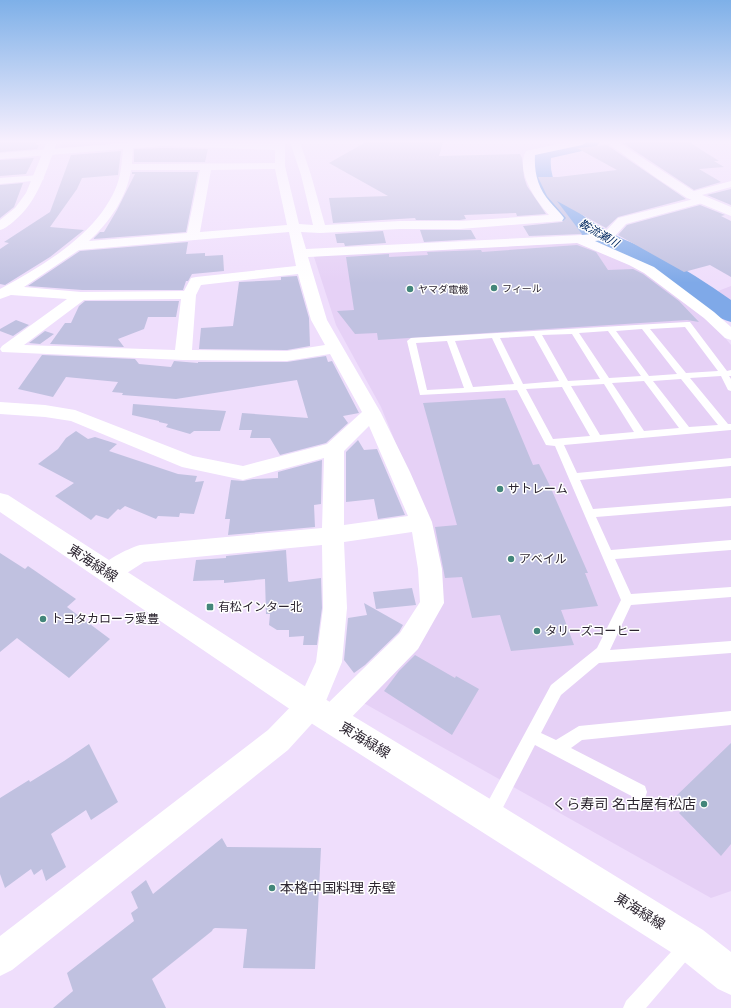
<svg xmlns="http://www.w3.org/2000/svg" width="731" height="1008" font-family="Quicksand,'Noto Sans JP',sans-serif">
<rect width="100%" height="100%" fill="#efdefc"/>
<path fill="#e6d1f6" d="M62 142H146L60 148Z
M578 243 630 265 645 273 717 328 731 345V891L711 898 360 701 435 582 401 456 381 407 336 325 314 257 320 255Z
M731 286V304L713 293Z"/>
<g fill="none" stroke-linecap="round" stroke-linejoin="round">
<path fill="#7fa9e8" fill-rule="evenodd" d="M572 142H600L597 146 591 149 551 158C547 198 591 223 623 239 634 244 646 248 656 253 682 267 707 283 731 300V322C718 319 709 310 698 302 686 293 673 285 660 277 621 253 542 227 532 176 530 167 530 158 535 150Z"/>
</g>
<path fill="#c0c1e0" d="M0 142H37L36 145H39L37 149 0 152Z
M366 142H443L439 156 520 154 522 158 524 177 527 186 546 214 517 216 516 213 464 215 466 219 460 220H416L415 218 333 223 329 198 388 196 329 163Z
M640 142H689L719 161H714L724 167 699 169 721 182 694 190 623 143Z
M607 145 686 199 618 217 606 228 557 201 582 234 529 236 523 226 562 222 566 218 547 196 538 177H558L617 170 577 148Z
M164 148 208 149 205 162H134V149Z
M121 151 118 175 82 178 77 189 50 227 84 230 50 257 5 285 0 284V249L9 243 4 242 50 212 71 155Z
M34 158 26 174 0 176V160Z
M132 172H198L186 232 93 239 100 232H104L117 210 135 174H132Z
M23 183 14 207 0 218V185Z
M731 189V205L707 195Z
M700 205 725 215 721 216 731 221V277L710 265 684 272 618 235 627 225Z
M420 230H471L476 239 424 242Z
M383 231 386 243 345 246 344 243H337L335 234Z
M188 242 186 254 205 253V256L223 255 224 271 192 274 188 281H186L183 290H82L28 286 80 251Z
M577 245 596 252 608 270 633 269 643 274 679 301 699 322 687 320 378 340 377 333 355 334 337 311 354 310 346 257 389 254V257L428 255 427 252 481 250 482 252Z
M297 276 309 318 310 346 287 350 199 349 201 328 233 326 239 282 281 280V277Z
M85 301H179L176 317H148L144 329 118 339 124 347 50 344 65 323H71L79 306Z
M16 320 29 325 13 336 0 331V329Z
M45 331 54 334 40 344 29 343Z
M42 355 135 359 139 364 171 367 174 361 198 363V362H287L326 356 328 362 332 361 359 413 343 416 348 423 326 443 280 455 270 438H250L252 430H239L242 413 308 418 297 380 176 399 122 395 123 393 112 392 118 382 66 377 53 397 18 389Z
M505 398 533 465 539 464 549 484 588 573H585L598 606 561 610 574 645 511 651 500 615 472 618 462 577 445 578 435 527 457 525 423 403Z
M133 404 226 411 220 431H194L190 434 166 427 168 424 159 422V421L132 415Z
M76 431 88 439 95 437 117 444 109 451 178 474 197 476 195 482 204 481 194 514 180 513 179 517 158 516 156 519 125 506 120 510 118 509 108 519 96 515 91 520 55 496 74 483 38 464 58 449 66 438Z
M358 440 364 450 377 449 405 515 378 519 374 499 346 502V452Z
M322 460 321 504 314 505 315 527 228 535 230 519H225L231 480 243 481 253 479 278 478V472Z
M286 550 288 581 289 582 321 578 322 608 317 645H303L304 636 289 637V630H277L269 625 270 614H266L265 579 224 583V580L193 581 196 560 226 558V556Z
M0 553 25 569 28 566 76 599 67 607 110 639 69 678 17 638 0 652Z
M412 588 416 605 376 609 373 592Z
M364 603 403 625 399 632 365 665 354 673 344 660 348 618 367 615Z
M415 655 455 678 456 676 479 689 452 735 384 691 399 671Z
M731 743V844L721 856 679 813 683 809 673 799Z
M89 744 118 802 91 820 86 810 51 834 66 867 46 881 42 869 34 875 31 869 5 888 0 874V798L29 780 30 782 64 761Z
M222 838 227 847 321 848 315 969 243 968 247 929 215 928 213 929 212 931 152 979 166 1008H53L73 991 67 973 134 921 131 913 138 908 131 892 146 880 153 894Z"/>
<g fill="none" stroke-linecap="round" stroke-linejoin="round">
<path fill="#fff" fill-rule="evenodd" d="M687 322H690L727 371 731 370V376H729L731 379V391L728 390 721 376 690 378 728 424H731V430L564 445 577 473 731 458V466L580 480 593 509 731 498V506L596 517 611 550 731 540V550L615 559 631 594 731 587V597L631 605 610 650 731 641V653L599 663 561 695 541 733 556 740 579 726 731 711V725L582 740 571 748 645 786 647 792 645 798 639 800 535 745 496 821 490 823 484 821 482 815 484 809 551 685 597 648 621 600 555 446 546 445 517 390 420 395 407 341 411 338ZM685 327 718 371 686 373 650 329ZM642 329 677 374 649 376 616 331ZM608 331 641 376 609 378 579 333ZM572 334 600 379 568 381 542 335ZM534 336 559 381 523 384 500 338ZM492 338 514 384 473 387 455 341ZM447 341 464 388 427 390 416 343ZM681 379 718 425 689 427 653 381ZM644 381 679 428 644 431 612 383ZM604 384 634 432 600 435 571 386ZM562 387 590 436 553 439 526 389Z
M688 937 694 940 697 946 694 952 646 1008H623L626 1001 682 940Z"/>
<path fill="#fff" fill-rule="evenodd" d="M138 142 275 144V142H285V166L299 224 313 225 301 175 290 142H300L311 175 325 225 400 221H460L549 215C536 201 515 171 526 151L567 142H587L582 145 535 155C534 173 538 188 550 202 554 207 560 212 564 218L562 221 460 229H400L320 233 301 232 306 249 582 235 604 233 618 218 702 197 706 198 708 200 706 202 626 224 612 239 595 241 654 267 714 312 731 327V340L725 338 704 318 644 273 629 265 577 243 308 257 327 320 381 413 410 472 432 522 442 569 444 603 418 649 341 728 331 732 321 728 317 719 318 717 288 750 12 970 0 976V936L268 730 300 697 316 662 323 608 322 545 144 562 116 580 108 582 100 580 96 573C102 561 127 549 140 545L322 528 324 458 243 480 182 467 71 421 45 417 0 414V402L45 405 75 410 193 456 243 466 327 444 362 412 330 354 287 361 183 360 2 352 0 349 2 346 67 299 11 295 0 299V289C44 265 98 234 117 185 121 174 122 161 123 149L0 159V153ZM164 146 275 150V163L132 164 133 148ZM275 169 287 225 200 232 211 170ZM131 170H200L187 233 89 241C109 223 127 197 131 170ZM289 232 296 266 196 277 191 278 184 291 81 292 24 287 79 250ZM298 274 311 320 325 345 287 351 192 350 196 295 201 285ZM181 299 175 350 24 345 84 300ZM369 426 408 516 344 525V451ZM412 532 418 569 420 602 400 633 323 708 342 662 347 608 344 542Z
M39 175 44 178 43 180 0 184V178Z
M731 181V187L691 198 687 197 685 195 687 193Z"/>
<path fill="#fff" fill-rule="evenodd" d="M47 142H57C46 171 38 202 13 222 9 225 5 229 0 230V220L15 208 26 193Z
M606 142H618L695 192 731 207V216L687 198 658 179Z"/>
<path fill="#fff" fill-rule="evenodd" d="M0 493 8 495 320 696 500 805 703 930 731 952V995L718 989 677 956 300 716 0 512Z"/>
</g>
<linearGradient id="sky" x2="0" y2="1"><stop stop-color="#7eb0e8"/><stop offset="0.5" stop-color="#f8f0fe"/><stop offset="1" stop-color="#f8f0fe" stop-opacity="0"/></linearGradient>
<rect width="731" height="283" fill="url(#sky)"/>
<g fill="#43867a" stroke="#fff" stroke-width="1.5">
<circle cx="494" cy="288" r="4"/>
<circle cx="410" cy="289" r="4"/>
<circle cx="500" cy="489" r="4"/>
<circle cx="511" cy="559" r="4"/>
<rect x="206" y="603" width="8" height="8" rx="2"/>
<circle cx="43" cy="619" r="4"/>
<circle cx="537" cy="631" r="4"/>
<circle cx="704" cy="804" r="4"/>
<circle cx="272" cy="888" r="4"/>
</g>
<g text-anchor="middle" stroke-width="3" stroke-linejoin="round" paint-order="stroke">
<g font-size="10" fill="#2c2530" stroke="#fff" text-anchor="start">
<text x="502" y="292">フィール</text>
<text x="418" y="293">ヤマダ電機</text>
</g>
<g font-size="11" font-style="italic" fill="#032960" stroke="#fff">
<text transform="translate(599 233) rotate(30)" y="4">鞍流瀬川</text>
</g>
<g font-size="12" fill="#2c2530" stroke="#fff" text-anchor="start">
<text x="508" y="493">サトレーム</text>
<text x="519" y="563">アベイル</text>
<text x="218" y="611">有松インター北</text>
<text x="51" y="623">トヨタカローラ愛豊</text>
<text x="545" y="635">タリーズコーヒー</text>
</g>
<g font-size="14" fill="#2c2530" stroke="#fff">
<text transform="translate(93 563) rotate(33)" y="5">東海緑線</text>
<text transform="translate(365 740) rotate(31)" y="5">東海緑線</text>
<text transform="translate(640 911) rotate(32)" y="5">東海緑線</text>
</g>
<g font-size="14" fill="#2c2530" stroke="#fff" text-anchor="end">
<text x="696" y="809">くら寿司 名古屋有松店</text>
<text x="280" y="893" text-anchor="start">本格中国料理 赤壁</text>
</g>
</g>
</svg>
